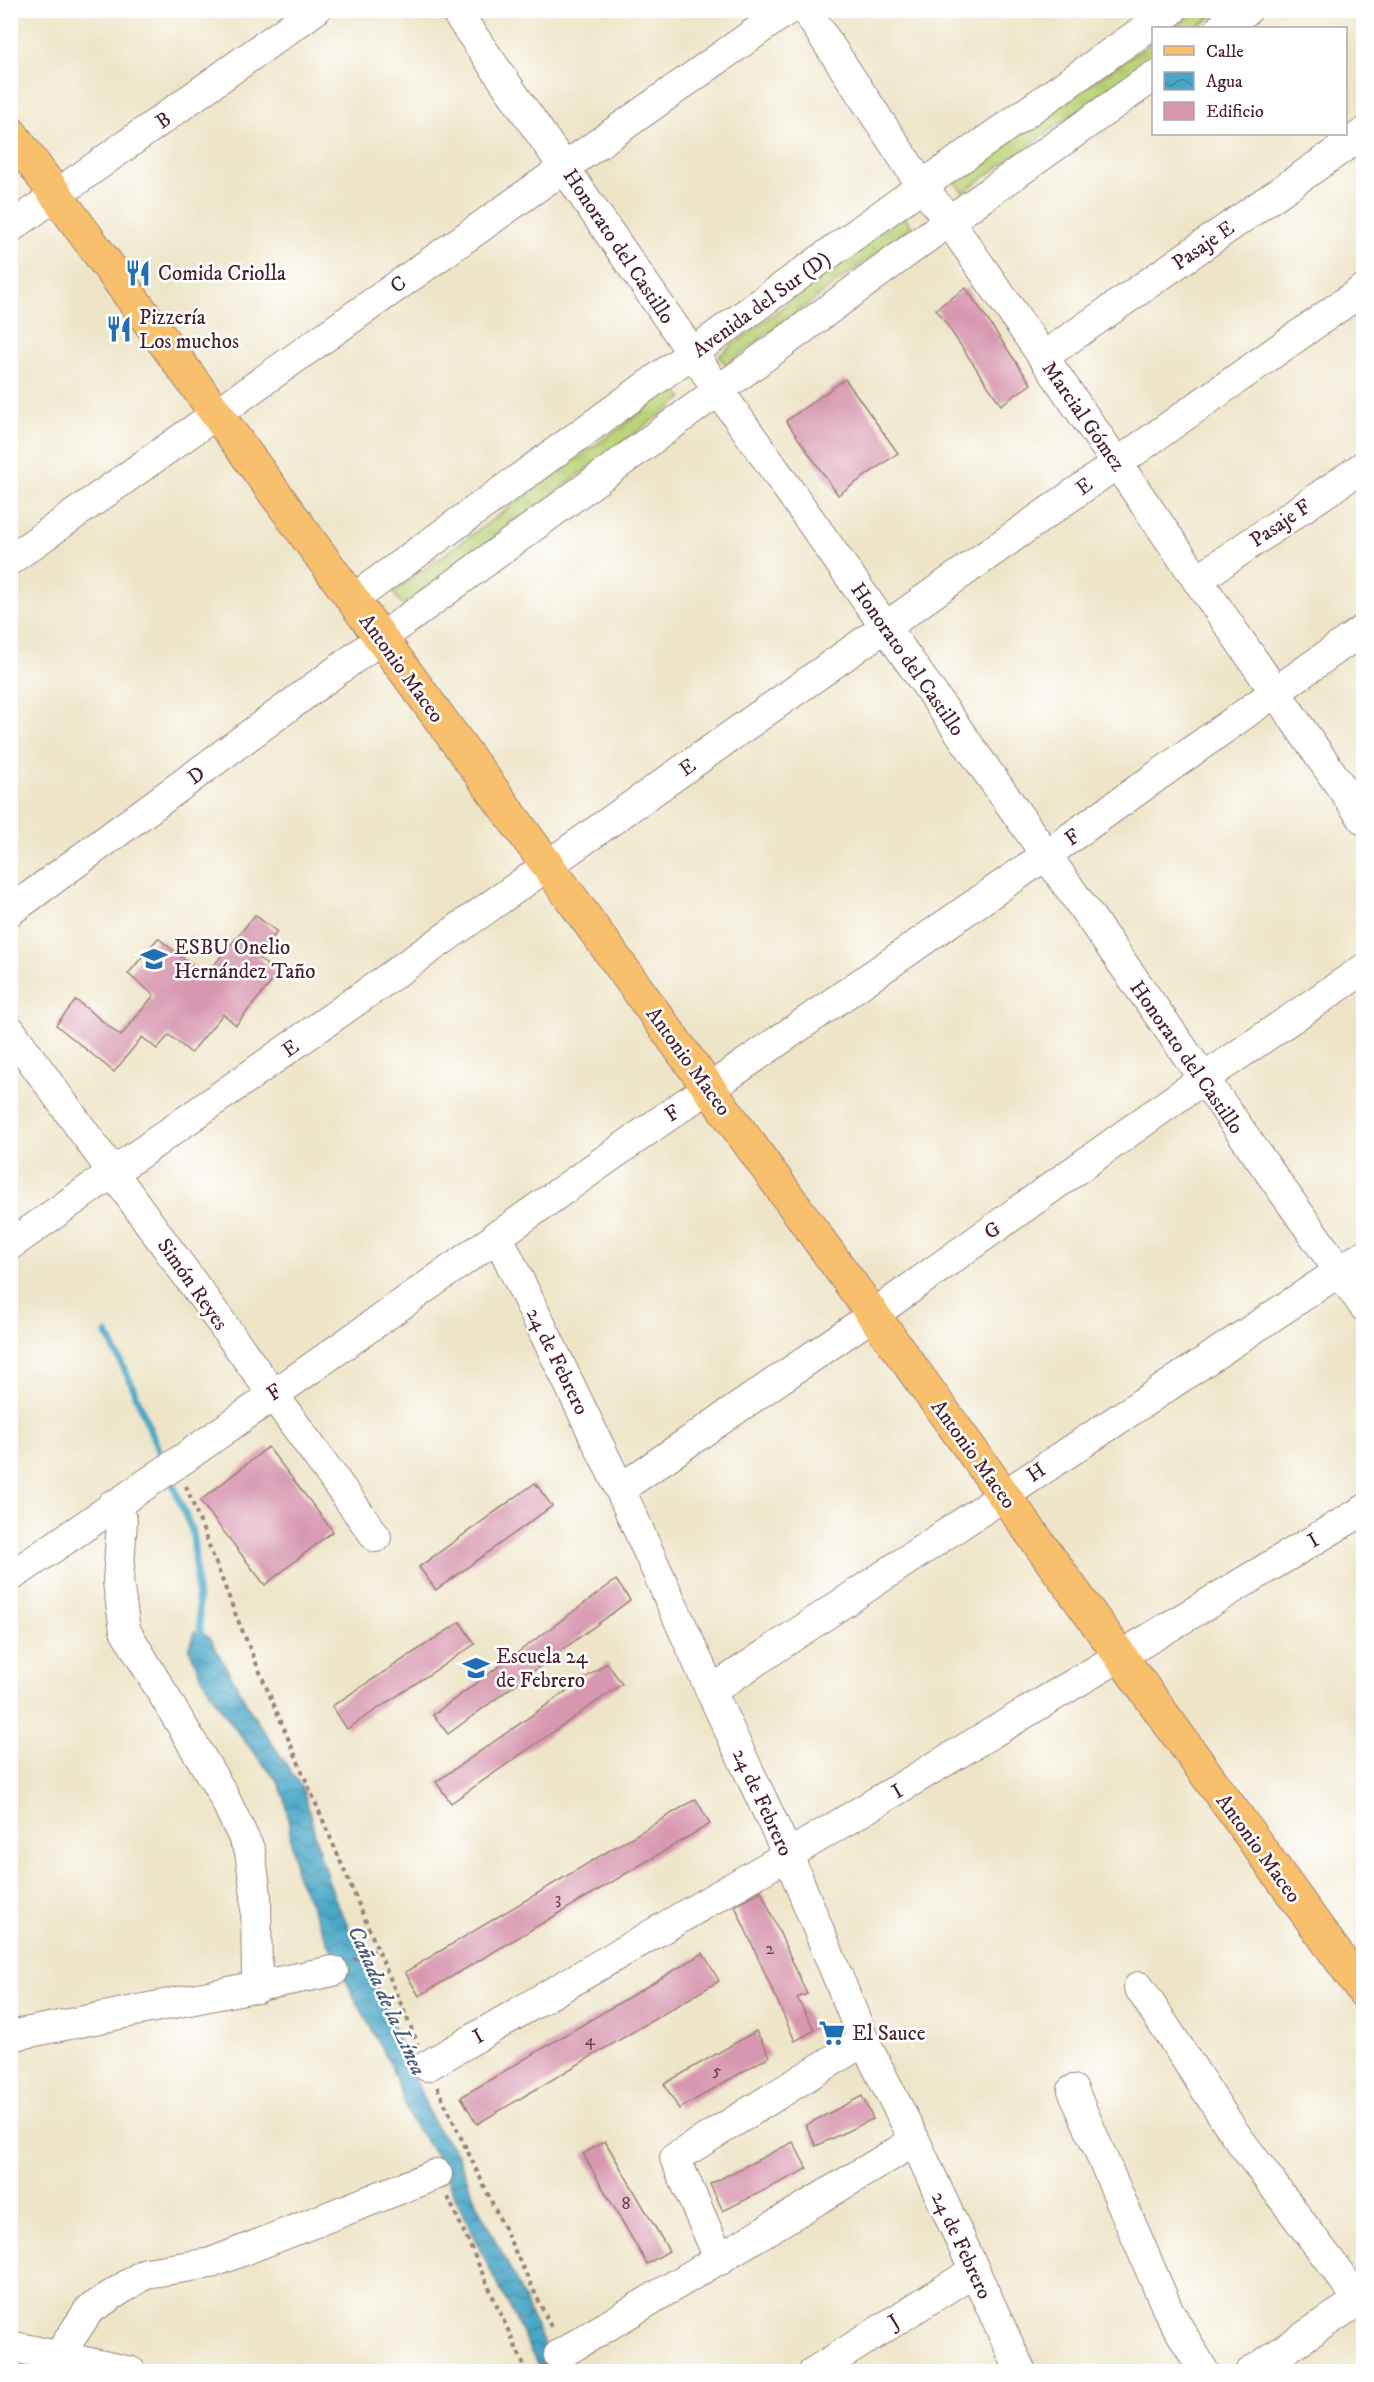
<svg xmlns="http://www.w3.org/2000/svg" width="1374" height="2382" font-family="'IM FELL DW Pica',serif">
<defs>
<pattern id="grass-tufts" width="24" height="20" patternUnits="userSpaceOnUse" patternTransform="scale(1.5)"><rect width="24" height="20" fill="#bad479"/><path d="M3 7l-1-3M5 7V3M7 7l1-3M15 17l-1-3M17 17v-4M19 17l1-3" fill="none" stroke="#a1b669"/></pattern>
<pattern id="water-waves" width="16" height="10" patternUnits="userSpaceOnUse" patternTransform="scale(1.5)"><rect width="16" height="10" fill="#48a7c7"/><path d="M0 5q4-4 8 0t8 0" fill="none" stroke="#3e87a2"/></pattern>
</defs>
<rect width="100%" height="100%" fill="#fff"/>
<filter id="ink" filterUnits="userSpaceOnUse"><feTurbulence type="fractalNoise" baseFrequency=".0167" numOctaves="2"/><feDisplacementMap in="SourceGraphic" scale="12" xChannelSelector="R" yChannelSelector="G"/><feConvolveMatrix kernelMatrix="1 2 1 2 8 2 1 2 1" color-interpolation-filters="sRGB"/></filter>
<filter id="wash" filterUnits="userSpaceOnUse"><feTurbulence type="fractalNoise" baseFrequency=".008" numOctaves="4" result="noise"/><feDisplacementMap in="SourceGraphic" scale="24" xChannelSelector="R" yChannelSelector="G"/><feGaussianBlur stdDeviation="1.35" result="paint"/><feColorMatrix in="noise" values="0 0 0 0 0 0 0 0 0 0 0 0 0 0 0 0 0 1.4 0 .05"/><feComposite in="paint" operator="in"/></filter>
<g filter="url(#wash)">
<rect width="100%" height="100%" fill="#eee5c8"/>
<path fill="url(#grass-tufts)" stroke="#827a52" stroke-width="1.5" d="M1198 11H1221L1195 28H1172Z
M1153 41V58L963 192 953 180Z
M903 214 912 227 726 365 719 356Z
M674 388 683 398 402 605 393 592Z"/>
<path fill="url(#water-waves)" stroke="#496379" stroke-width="1.5" d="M194 1632 204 1634 211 1640 253 1715 304 1791 321 1859 335 1899 371 1974 435 2126 457 2154 478 2207 515 2278 551 2361 561 2371H541C525 2344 516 2315 499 2288L433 2151 411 2121 391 2066 351 1991 296 1874 285 1799 278 1782C244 1741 208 1699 189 1648Z"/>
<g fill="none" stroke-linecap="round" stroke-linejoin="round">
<path stroke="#48a7c7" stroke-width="7" d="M107 1334 132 1385 164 1464
M170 1477 193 1534 201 1641"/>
</g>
<g id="blocks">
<path fill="#d897b0" d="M966 288 1031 384 1001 405 936 309Z
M845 379 898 453 838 495 786 421Z
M255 915 277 932 257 957 278 974 236 1025 223 1014 191 1053 169 1035 157 1049 142 1037 114 1072 56 1025 76 1000 121 1036 154 995 128 974 158 938 205 976Z
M268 1447 333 1531 265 1585 200 1501Z
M535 1483 552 1506 436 1590 419 1567Z
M616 1580 630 1600 448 1734 433 1715Z
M460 1622 475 1644 347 1729 332 1706Z
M607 1663 622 1684 451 1803 436 1782Z
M696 1799 710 1824 419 1996 405 1972Z
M761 1891 807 1994 797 1998 815 2030 795 2041 735 1906Z
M703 1953 719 1981 477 2124 461 2097Z
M756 2031 770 2056 679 2109 664 2084Z
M862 2096 873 2119 816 2146 806 2125Z
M605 2141 669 2251 647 2264 583 2154Z
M793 2142 807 2169 723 2211 710 2184Z"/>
</g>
</g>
<g filter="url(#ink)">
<use href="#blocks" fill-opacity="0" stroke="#9c827a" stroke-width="1.5"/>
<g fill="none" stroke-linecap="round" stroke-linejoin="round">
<g stroke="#9c827a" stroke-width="32">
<path id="minor" d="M455 10 693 354 1364 1306
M806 10 922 186 949 221 1364 820
M1221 28 1247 10
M10 228 315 10
M1043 357 1364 133
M10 560 787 10
M1197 580 1364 466
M352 600 922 186 1172 10
M10 911 949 221 1154 76
M10 1030 376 1537
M497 1235 620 1489 711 1691 788 1855 864 2041 915 2141 1021 2372
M10 1245 1364 289
M620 1489 873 1315 1203 1079 1364 969
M112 1505 122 1521 118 1582 125 1630 222 1793 250 1851 256 1895 257 1988
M10 1577 183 1459 686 1103 709 1089 1046 855 1364 629
M711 1691 1364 1255
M1139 1987 1235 2134 1359 2300
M10 2036 333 1971
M427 2066 788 1855 1364 1510
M1073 2090 1168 2310 1204 2372
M720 2260 675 2158 864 2041
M10 2346 131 2372
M559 2355 915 2141
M57 2358 89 2310 146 2273 211 2263 437 2174
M814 2372 974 2271
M1251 2372 1364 2297"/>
</g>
<g stroke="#9c827a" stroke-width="35">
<path id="major" d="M10 132 548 866 1364 1992"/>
</g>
<path stroke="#9c827a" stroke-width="4" stroke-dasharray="4.5 4.5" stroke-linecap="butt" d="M186 1486 237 1618 418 2044
M354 1960 377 1949
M437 2087 552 2329
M448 2197 527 2372"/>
<use href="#minor" stroke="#fff" stroke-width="30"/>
<use href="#major" stroke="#f8bf6c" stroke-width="33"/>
</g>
</g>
<defs>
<g id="restaurant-bare" transform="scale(2.07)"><path d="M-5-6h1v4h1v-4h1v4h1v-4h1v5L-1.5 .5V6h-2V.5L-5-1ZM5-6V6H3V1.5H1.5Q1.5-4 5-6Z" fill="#1f6fb2" stroke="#fff" stroke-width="2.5" paint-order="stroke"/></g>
<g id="school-bare" transform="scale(2.07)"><path d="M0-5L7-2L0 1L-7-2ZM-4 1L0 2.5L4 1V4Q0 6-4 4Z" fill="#1f6fb2" stroke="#fff" stroke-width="2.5" paint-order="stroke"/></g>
<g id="supermarket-bare" transform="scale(2.07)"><path d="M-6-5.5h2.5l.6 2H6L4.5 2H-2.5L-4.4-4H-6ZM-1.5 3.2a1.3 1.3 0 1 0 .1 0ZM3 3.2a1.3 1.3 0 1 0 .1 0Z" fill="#1f6fb2" stroke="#fff" stroke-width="2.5" paint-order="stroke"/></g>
</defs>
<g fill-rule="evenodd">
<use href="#restaurant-bare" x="138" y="273"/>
<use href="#restaurant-bare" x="119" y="329"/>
<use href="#school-bare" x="154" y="959"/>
<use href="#school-bare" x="476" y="1668"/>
<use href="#supermarket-bare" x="832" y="2033"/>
</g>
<g text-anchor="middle" stroke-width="5" stroke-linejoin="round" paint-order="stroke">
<g font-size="18" fill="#6e3d4c">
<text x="558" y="1904">3</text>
<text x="770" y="1954">2</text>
<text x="590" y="2045">4</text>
<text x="717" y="2076">5</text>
<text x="626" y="2209">8</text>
</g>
<g font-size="21" fill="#4a1f2b" stroke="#fff">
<text transform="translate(163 120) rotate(-36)" y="7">B</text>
<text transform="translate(1203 245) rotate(-35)" y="7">Pasaje E</text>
<text transform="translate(619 246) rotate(56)" y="7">Honorato del Castillo</text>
<text transform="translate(398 284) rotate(-35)" y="7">C</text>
<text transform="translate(761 304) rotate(-36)" y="7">Avenida del Sur (D)</text>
<text transform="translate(1084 416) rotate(55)" y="7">Marcial Gómez</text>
<text transform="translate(1084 486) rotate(-36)" y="7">E</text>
<text transform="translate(1280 523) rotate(-34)" y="7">Pasaje F</text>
<text transform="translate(908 659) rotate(55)" y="7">Honorato del Castillo</text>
<text transform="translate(402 668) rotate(54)" y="7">Antonio Maceo</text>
<text transform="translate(687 767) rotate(-35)" y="7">E</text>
<text transform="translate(196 775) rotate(-36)" y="7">D</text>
<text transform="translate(1072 837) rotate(-36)" y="7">F</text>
<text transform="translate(290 1048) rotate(-35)" y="7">E</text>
<text transform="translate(1187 1057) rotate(55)" y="7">Honorato del Castillo</text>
<text transform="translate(689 1061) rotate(54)" y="7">Antonio Maceo</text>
<text transform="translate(672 1113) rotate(-35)" y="7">F</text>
<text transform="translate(992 1230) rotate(-36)" y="7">G</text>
<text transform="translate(193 1284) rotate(55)" y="7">Simón Reyes</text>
<text transform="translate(558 1361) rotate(64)" y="7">24 de Febrero</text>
<text transform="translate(274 1392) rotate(-35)" y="7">F</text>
<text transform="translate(974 1454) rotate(54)" y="7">Antonio Maceo</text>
<text transform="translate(1036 1472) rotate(-34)" y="7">H</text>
<text transform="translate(1313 1540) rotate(-31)" y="7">I</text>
<text transform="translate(897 1791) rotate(-31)" y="7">I</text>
<text transform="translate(763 1802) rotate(65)" y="7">24 de Febrero</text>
<text transform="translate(1259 1848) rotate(54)" y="7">Antonio Maceo</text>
<text transform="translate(478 2036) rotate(-30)" y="7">I</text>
<text transform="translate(962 2245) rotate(65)" y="7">24 de Febrero</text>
<text transform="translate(894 2321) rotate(-32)" y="7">J</text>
</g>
<g font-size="21" fill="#4a1f2b" stroke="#fff" text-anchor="start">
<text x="158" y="280">Comida Criolla</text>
<text x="139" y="324">Pizzería<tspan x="139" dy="24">Los muchos</tspan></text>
<text x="174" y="954">ESBU Onelio<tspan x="174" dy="24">Hernández Taño</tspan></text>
<text x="496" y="1663">Escuela 24<tspan x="496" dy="24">de Febrero</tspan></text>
<text x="852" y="2040">El Sauce</text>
</g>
<g font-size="22" font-style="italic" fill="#495c71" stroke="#fff">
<text transform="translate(388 2000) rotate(66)" y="8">Cañada de la Línea</text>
</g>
</g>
<rect width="1374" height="2382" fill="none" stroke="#fff" stroke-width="36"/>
<rect x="1152" y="27" width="195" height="108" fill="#ffffff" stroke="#b7a5aa" stroke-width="1.5"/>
<rect x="1164" y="46" width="30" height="9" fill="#f8bf6c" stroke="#b7a5aa" stroke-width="1.5"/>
<text x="1206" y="57" font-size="18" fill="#4a1f2b">Calle</text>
<rect x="1164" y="72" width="30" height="18" fill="url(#water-waves)" stroke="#b7a5aa" stroke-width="1.5"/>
<text x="1206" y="87" font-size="18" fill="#4a1f2b">Agua</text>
<rect x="1164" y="102" width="30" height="18" fill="#d897b0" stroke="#b7a5aa" stroke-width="1.5"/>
<text x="1206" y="117" font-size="18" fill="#4a1f2b">Edificio</text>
</svg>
